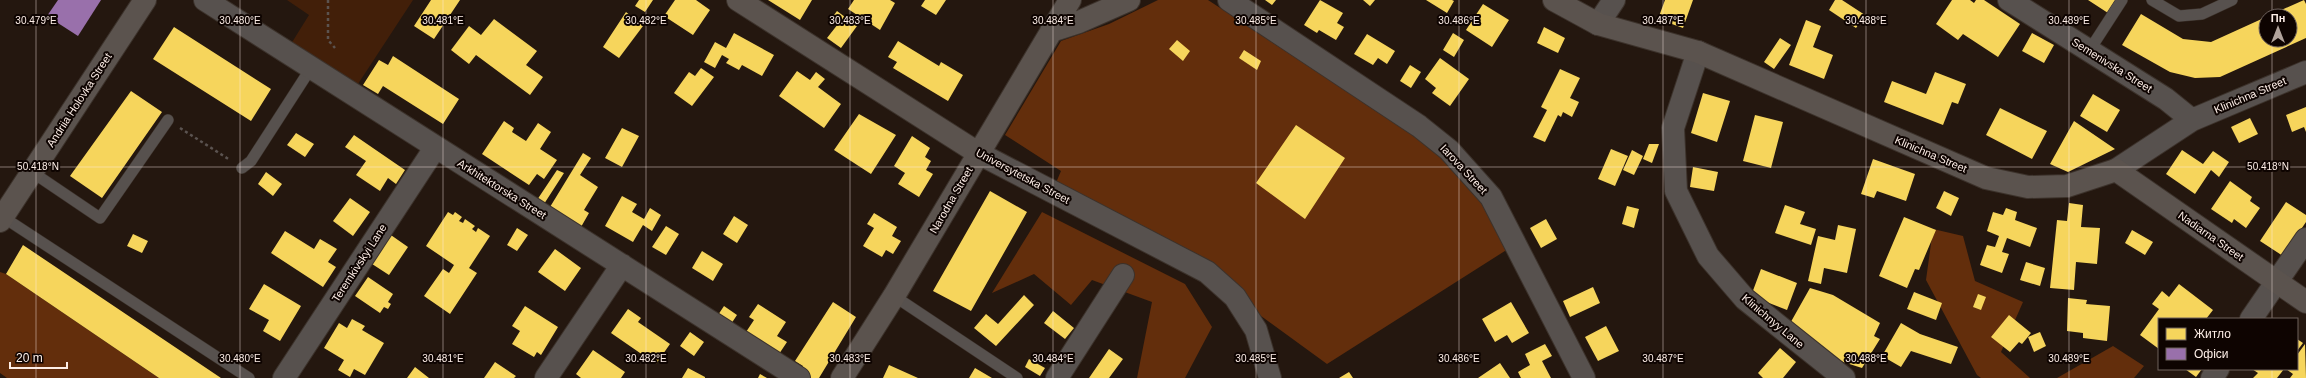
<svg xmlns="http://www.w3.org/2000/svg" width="2306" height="378" font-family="Arial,sans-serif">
<rect width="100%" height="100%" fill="#24170f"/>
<path fill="#421f09" d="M287 0H413L356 87 286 52 309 15Z"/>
<path fill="#632e0c" d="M1158 0H1208L1414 135 1442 159 1485 206 1508 249 1327 364 1235 297 1052 192 1061 171 1005 135 1061 41 1109 24Z
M1042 212 1185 284 1212 327 1185 378H1137L1152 302 1092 280 1071 305 1034 274 992 293Z
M1933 229 1963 236 1975 281 2023 302 2001 352 2030 378H1981L1977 375 1926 280Z
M0 272 6 274 159 378H7L0 373Z
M2113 346 2144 366 2134 378H2057Z"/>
<path fill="#f6d55c" d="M431 0H460L434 39 414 26Z
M639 0H653L645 12 635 6Z
M675 0H696L710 10 693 35 664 16Z
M768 0H812L800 20Z
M854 0H890L895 3 880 30 848 9Z
M925 0H946L936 15 921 6Z
M1265 0H1276L1272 5Z
M1320 0 1343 13 1337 23 1344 27 1336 40 1319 30 1317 33 1304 25Z
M1363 0H1375L1370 6Z
M1426 0H1452L1454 1 1447 13Z
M1665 0H1693L1683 28 1658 19Z
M1835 0H1842L1865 15 1856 28 1829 10Z
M1952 0H1970L1974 3 1976 0H1984L2020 24 1998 57 1963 34 1958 40 1936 24Z
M2088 0H2117L2108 13Z
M2304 0 2306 4V38L2220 77 2195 78 2170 72 2122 45 2141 14 2183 39 2211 42 2266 17V40H2290V16H2268Z
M1483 4 1509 20 1492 47 1466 30Z
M837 11 857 26 841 48 827 38 838 24 831 19Z
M626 12 643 26 619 58 603 47Z
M494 19 537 51 526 65 543 77 530 95 476 55 469 64 451 50 469 26 481 35Z
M1806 20 1821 26 1813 47 1833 55 1824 79 1789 65Z
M174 27 271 89 251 121 153 59Z
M1544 27 1565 38 1558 53 1537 43Z
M734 33 774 55 762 76 742 65 739 70 726 63 729 59 722 55 715 68 704 62 715 42 726 48Z
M1453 33 1464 40 1454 57 1443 50Z
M2032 33 2054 45 2044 63 2022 51Z
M1367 34 1395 51 1387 64 1378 58 1373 65 1354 54Z
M1780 38 1791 45 1774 69 1764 62Z
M1177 40 1190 51 1183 61 1169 49Z
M898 41 939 66 941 62 963 75 948 101 893 68 897 62 888 57Z
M1244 50 1261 61 1257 70 1239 58Z
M393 56 459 99 443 124 383 86 378 94 363 85 379 60 388 65Z
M1440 58 1469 79 1450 106 1432 93 1436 88 1425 79Z
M1410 65 1421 72 1411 88 1400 81Z
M701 68 714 77 692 106 674 93 689 72 695 76Z
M1560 69 1580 78 1570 98 1579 102 1572 117 1563 112 1561 117 1558 115 1545 142 1533 137 1547 110 1541 107Z
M797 71 810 80 816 72 825 79 818 87 841 104 824 128 779 96Z
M1935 72 1966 84 1958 104 1952 102 1943 125 1884 102 1892 81 1926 94Z
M131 91 162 112 102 198 70 176Z
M1703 93 1730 101 1717 142 1691 133Z
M2093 94 2120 110 2107 132 2080 116Z
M2306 107V132L2304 127 2292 132 2286 115Z
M2000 108 2047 131 2032 159 1986 135Z
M859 114 896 135 871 174 834 150Z
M1755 115 1783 122 1771 168 1743 161Z
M2250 118 2258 134 2239 143 2231 127Z
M504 121 514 128 512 132 526 141 538 123 551 132 540 149 557 160 544 179 537 174 529 185 482 154Z
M2074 121 2115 149 2068 172 2050 164Z
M1296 125 1345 158 1305 219 1256 183Z
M622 128 639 136 622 167 605 158Z
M296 133 314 144 305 157 287 145Z
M354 135 405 170 396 184 388 178 380 191 356 175 366 161 345 147Z
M912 136 930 148 925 157 931 161 926 170 933 174 919 197 898 184 905 173 894 166Z
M1649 144H1659L1652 163 1643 159Z
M1611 149 1628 156 1615 186 1598 179Z
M1632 150 1643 156 1634 175 1623 170Z
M2182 150 2203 164 2213 151 2229 162 2219 177 2211 170 2195 194 2166 174Z
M583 153 591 158 580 175 598 187 584 210 589 213 581 227 550 207Z
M1873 159 1915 174 1906 201 1877 191 1874 198 1861 194Z
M1693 167 1718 172 1714 191 1690 187Z
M557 170 564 173 544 204 537 200Z
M266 172 282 184 273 196 258 184Z
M2230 181 2252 197 2250 201 2260 208 2246 228 2234 219 2232 223 2211 209Z
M990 191 1027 212 971 311 933 291Z
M1944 191 1959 198 1951 216 1936 208Z
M622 196 637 204 632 212 644 219 650 208 661 215 652 231 643 225 633 242 605 226Z
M350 198 370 212 353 236 333 221Z
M2286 202 2306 215V222L2283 256 2260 241Z
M2069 203 2083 205 2081 227 2100 228 2097 264 2076 262 2074 290 2050 288 2057 220 2067 221Z
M1785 205 1805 212 1800 224 1816 229 1811 245 1775 233Z
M1627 206 1639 209 1634 228 1622 224Z
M2006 208 2017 212 2015 220 2037 228 2030 247 2007 238 2002 252 2009 254 2002 273 1980 265 1987 245 1995 247 1999 236 1987 231 1993 212 2003 215Z
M448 212 453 215 455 212 462 217 459 221 463 223 465 219 475 226 472 229 476 232 478 228 490 236 469 268 477 273 450 314 424 296 443 269 449 273 454 265 426 246Z
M874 213 897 227 892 236 901 241 893 254 886 250 882 257 863 246 874 228 867 224Z
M734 216 748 225 737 243 723 234Z
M1904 217 1936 230 1919 270 1915 269 1907 288 1879 276Z
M1546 219 1557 239 1541 248 1530 228Z
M1838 225 1856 229 1847 273 1824 268 1821 284 1808 281 1818 236 1835 240Z
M666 226 679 234 666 255 652 247Z
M517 228 528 235 517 251 507 245Z
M2132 230 2153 242 2145 255 2125 243Z
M285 231 314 249 320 239 337 249 328 262 336 267 323 287 271 253Z
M388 233 408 247 389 275 369 262Z
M133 234 148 241 142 253 127 246Z
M23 245 221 378H159L6 274Z
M555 249 581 268 565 291 538 272Z
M702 251 723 264 713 281 692 268Z
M2026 262 2045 268 2040 286 2020 280Z
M1761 269 1797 283 1787 310 1751 296Z
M368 277 393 294 388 302 391 304 388 309 384 307 380 313 355 296Z
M264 284 301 306 280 341 263 331 269 320 249 309Z
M2179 284 2213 310 2206 319H2159V349L2140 335 2159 309 2152 304 2162 291 2169 297Z
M1593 287 1600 303 1570 317 1563 301Z
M1810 288 1833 295 1880 323 1874 336 1880 339 1862 368 1818 354 1788 327Z
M1914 292 1942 303 1936 320 1907 309Z
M1978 294 1986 297 1981 310 1973 307Z
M1024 295 1034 305 996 346 974 328 986 314 998 324Z
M2068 298 2087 300 2086 304 2110 306 2107 341 2083 338V333L2067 331Z
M833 302 856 317 819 378H810L800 371 803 366 795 361Z
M1511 302 1529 333 1512 343 1507 335 1495 342 1482 319Z
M758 304 786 322 777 336 787 342 777 357 744 335 754 320 749 317Z
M525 306 558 327 541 355 537 352 534 357 512 344 520 331 512 326Z
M724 306 737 315 731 324 718 315Z
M628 309 641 318 638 322 670 344 656 364 611 333Z
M1053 311 1074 328 1065 339 1044 323Z
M2009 315 2031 333 2022 344 2019 342 2010 352 1991 337Z
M352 319 365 326 362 330 384 343 365 375 354 369 350 377 338 370 344 360 324 348 339 323 347 328Z
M1901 323 1920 334 1958 347 1951 364 1911 351 1901 367 1882 356Z
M1606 326 1619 351 1598 361 1585 337Z
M690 332 704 342 694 356 680 346Z
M2040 332 2046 346 2034 352 2028 337Z
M2297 339 2303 343 2297 351Z
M1545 344 1552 356 1542 361 1551 378H1521L1518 372 1530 365 1525 354Z
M2305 344 2306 378H2290L2293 374 2286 369H2297V355Z
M1780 348 1796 362 1783 378H1763L1758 373Z
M1109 349 1123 359 1109 378H1089Z
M593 350 625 372 621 378H581L576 374Z
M1029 359 1045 368 1040 376 1025 367Z
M495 362 516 376 514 378H484Z
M1500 363 1510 378H1478Z
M889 365 918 378H883Z
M415 367 429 378H407Z
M688 368 705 377V378H682Z
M975 368 992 378H969Z
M2185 369H2202L2196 377Z
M2252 369H2284L2277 378H2253L2258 373Z
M1349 372 1353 378H1339Z
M760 374 767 378H758Z"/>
<path fill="#9970ab" d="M58 0H101L78 36 47 16Z"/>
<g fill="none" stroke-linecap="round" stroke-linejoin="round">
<g stroke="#3c322b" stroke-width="12">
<path id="lane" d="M2152 0 2179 16 2202 14 2232 0
M2089 51 2122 0
M242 168 251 161 311 68
M32 172 100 218 168 120
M3 217 249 378
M894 296 1017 378"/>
</g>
<g stroke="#3c322b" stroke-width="24">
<path id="street" d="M205 0 799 378
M1229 0 1419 126 1449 150 1491 197 1584 378
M2009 0 2166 99 2192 120
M1598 24 1614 0
M1698 52 1673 128 1676 191 1708 256 1745 299 1844 378
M978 153 1207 272 1235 297 1256 330 1270 378
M2116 170 2192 120 2306 72
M2251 319 2306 239
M284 378 435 148
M546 378 622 265
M1057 378 1123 275
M2212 378 2218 369"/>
</g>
<g stroke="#3c322b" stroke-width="24">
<path id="secondary" d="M738 0 978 153
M1554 0 1598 24 1698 52 1986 178 2028 187 2067 186 2116 170 2306 302
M1051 31 1079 22 1129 0
M0 221 145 0
M842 378 894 296 1070 0"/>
</g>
<path stroke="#5b5350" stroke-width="2.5" stroke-dasharray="3 3" stroke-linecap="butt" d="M328 0V40L335 48
M180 128 230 160"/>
<use href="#lane" stroke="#57514e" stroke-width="11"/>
<use href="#street" stroke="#57514e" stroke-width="22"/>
<use href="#secondary" stroke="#5b534e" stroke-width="22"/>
</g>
<path fill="none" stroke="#fdeee7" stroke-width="1" stroke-opacity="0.45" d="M36 0V378M240 0V378M443 0V378M646 0V378M850 0V378M1053 0V378M1256 0V378M1459 0V378M1663 0V378M1866 0V378M2069 0V378M2272 0V16M2272 40V319M0 167H2306M2272 369V378"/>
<g text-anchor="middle" stroke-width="4" stroke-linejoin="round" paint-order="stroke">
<g font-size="11" fill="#fdeee7" stroke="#0e0401">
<text transform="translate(2112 65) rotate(32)" y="4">Semenivska Street</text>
<text transform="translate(2250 95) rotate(-23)" y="4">Klinichna Street</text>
<text transform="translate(79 100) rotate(-57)" y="4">Andriia Holovka Street</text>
<text transform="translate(1931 154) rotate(23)" y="4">Klinichna Street</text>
<text transform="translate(1464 169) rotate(47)" y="4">Iarova Street</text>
<text transform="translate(1023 176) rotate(28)" y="4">Universytetska Street</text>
<text transform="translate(502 189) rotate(32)" y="4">Arkhitektorska Street</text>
<text transform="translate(951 200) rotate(-60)" y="4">Narodna Street</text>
<text transform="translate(2211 236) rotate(35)" y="4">Nadiarna Street</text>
<text transform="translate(359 263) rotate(-57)" y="4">Teremkivskyi Lane</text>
<text transform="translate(1773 321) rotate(40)" y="4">Klinichnyy Lane</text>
</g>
</g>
<g font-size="10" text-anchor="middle" fill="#fdeee7" stroke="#0e0401" stroke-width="4" stroke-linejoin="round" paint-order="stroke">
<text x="36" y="24">30.479°E</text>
<text x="240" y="24">30.480°E</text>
<text x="443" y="24">30.481°E</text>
<text x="646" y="24">30.482°E</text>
<text x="850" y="24">30.483°E</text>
<text x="1053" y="24">30.484°E</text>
<text x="1256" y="24">30.485°E</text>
<text x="1459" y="24">30.486°E</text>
<text x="1663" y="24">30.487°E</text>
<text x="1866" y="24">30.488°E</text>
<text x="2069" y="24">30.489°E</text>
<text x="38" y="170">50.418°N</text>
<text x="2268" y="170">50.418°N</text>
<text x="240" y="362">30.480°E</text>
<text x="443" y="362">30.481°E</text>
<text x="646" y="362">30.482°E</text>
<text x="850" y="362">30.483°E</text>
<text x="1053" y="362">30.484°E</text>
<text x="1256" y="362">30.485°E</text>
<text x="1459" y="362">30.486°E</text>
<text x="1663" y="362">30.487°E</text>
<text x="1866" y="362">30.488°E</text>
<text x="2069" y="362">30.489°E</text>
</g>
<rect x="2158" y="318" width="140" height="52" fill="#0e0401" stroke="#6e625d"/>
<rect x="2166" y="328" width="20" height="12" fill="#f6d55c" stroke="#6e625d"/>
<text x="2194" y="338" font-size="12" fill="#fdeee7">Житло</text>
<rect x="2166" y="348" width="20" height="12" fill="#9970ab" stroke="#6e625d"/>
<text x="2194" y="358" font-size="12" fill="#fdeee7">Офіси</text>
<g transform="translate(2278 28)"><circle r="19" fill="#0e0401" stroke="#6e625d"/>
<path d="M0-3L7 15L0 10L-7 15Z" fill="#b1a39b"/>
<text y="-6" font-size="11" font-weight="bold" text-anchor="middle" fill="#fdeee7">Пн</text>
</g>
<path d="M10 362v6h57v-6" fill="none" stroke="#fdeee7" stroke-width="2"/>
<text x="16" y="362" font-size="12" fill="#fdeee7" stroke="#0e0401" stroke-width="3" paint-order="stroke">20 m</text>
</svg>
